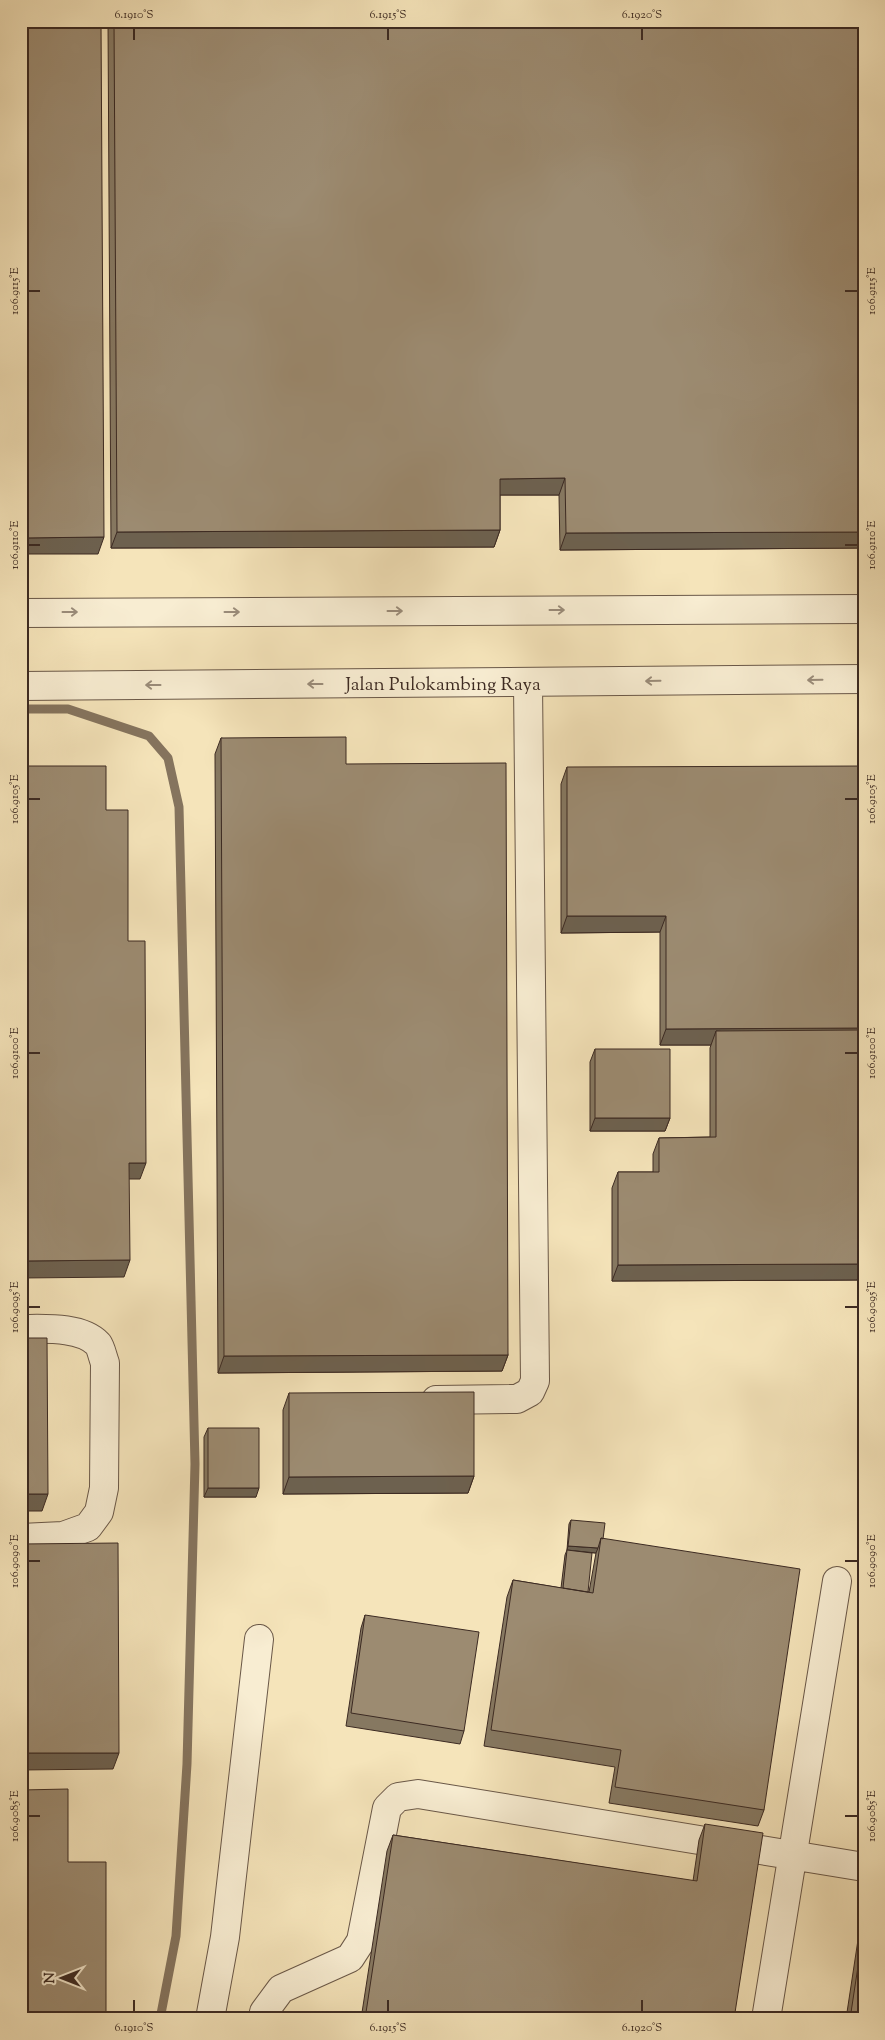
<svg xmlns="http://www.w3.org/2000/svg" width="885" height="2040" font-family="'Sorts Mill Goudy',serif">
<rect width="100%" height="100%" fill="#f5e4ba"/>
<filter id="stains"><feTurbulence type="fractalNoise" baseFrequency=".004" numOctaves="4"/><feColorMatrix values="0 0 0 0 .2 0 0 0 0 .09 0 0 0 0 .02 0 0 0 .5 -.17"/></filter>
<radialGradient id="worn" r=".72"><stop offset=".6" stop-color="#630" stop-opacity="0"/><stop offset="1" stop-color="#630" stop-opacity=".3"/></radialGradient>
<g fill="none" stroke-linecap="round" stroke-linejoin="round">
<path stroke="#85745e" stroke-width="9" d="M21 709H68L149 736 168 758 179 807 195 1464 187 1764 176 1936 160 2019"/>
<g stroke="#6a5848" stroke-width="30">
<path id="minor" d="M21 613 864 609
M21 686 864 679
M21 1329C43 1329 81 1326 98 1344 101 1348 103 1358 105 1363L104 1488 99 1512 88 1527 63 1536 21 1538
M436 1400 517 1399 530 1392 535 1381 528 683
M210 2019 225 1937 259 1639
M263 2019 264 2012 281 1989 350 1958 361 1941 387 1808 398 1797 418 1794 864 1867
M766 2019 837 1581"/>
</g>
<use href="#minor" stroke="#f8edd2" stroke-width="28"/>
</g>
<path fill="#867861" stroke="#3c2a22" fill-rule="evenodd" d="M108 21H864L863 548 560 550 559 495H500V530L494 547 111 548Z
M221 738 346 764 508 1355 502 1371 218 1373 215 754Z
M567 767 862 1040 863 1264 857 1280 612 1281V1188L618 1172H653V1154L659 1138 710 1137V1048L711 1045H660V932L561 933V784Z
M595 1049 670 1118 665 1131H590V1062Z
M289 1393 474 1476 468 1493 283 1494V1410Z
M208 1428 256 1497H204V1437Z
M571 1520 603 1539 764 1810 758 1826 609 1803 615 1767 484 1746 507 1597 513 1580 561 1588 565 1555 567 1550 569 1524ZM571 1551 596 1553 589 1592H588Z
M365 1615 464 1731 460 1744 346 1726 361 1628Z
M705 1824 734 2019H361L387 1851 393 1835 693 1881 699 1840Z
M864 1914V2019H846L861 1920Z"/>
<path fill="#6d614f" stroke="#3c2a22" d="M565 478 559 495H494L500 479Z
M500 530 494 547 111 548 117 532Z
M864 532V546L863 548 560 550 566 533Z
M104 537 98 554H21V538Z
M567 916H666L660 932 561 933Z
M864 1028V1036L861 1044 716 1031 711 1045H660L666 1029Z
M595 1118H670L665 1131H590Z
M129 1163H146L140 1179H123Z
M130 1260 124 1277 21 1278V1261Z
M863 1264 857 1280 612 1281 618 1265Z
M508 1355 502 1371 218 1373 224 1356Z
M474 1476 468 1493 283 1494 289 1477Z
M208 1488H259L256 1497H204Z
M21 1494H48L42 1511H21Z
M568 1546 598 1548 596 1553 567 1550Z
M21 1753H119L113 1769 21 1770Z"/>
<path fill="#9c8b71" stroke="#3c2a22" d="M21 21H101L104 537 21 538Z
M114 21H864V532L566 533 565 478 500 479V530L117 532Z
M346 737V764L506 763 508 1355 224 1356 221 738Z
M21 766H106V810H128V941H145L146 1163H129L130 1260 21 1261Z
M864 766V1028L666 1029V916H567V767Z
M862 1030 863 1264 618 1265V1172H659V1138L716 1137V1031Z
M595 1049H670V1118H595Z
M21 1338H47L48 1494H21Z
M474 1392V1476L289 1477V1393Z
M208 1428H259V1488H208Z
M571 1520 605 1523 603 1539 601 1538 598 1548 568 1546Z
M601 1538 800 1569 764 1810 615 1787 621 1750 491 1730 513 1580 593 1593Z
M118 1543 119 1753H21V1544Z
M567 1550 592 1553 588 1592 563 1588Z
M365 1615 479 1632 464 1731 351 1713Z
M68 1789V1862H106V2019H21V1790Z
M705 1824 763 1833 734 2019H365L393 1835 697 1881Z
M864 1927V2019H850Z"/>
<defs><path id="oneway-shaft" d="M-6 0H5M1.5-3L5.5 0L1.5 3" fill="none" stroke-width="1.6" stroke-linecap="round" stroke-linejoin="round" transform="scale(1.25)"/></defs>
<g stroke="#9a8c7a">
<use href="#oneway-shaft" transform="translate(557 610)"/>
<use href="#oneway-shaft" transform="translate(395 611)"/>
<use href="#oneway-shaft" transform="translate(70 612)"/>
<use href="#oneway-shaft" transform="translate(232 612)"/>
<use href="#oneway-shaft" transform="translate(815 680) rotate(179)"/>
<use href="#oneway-shaft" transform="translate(653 681) rotate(179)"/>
<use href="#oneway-shaft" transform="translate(315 684) rotate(180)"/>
<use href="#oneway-shaft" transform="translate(153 685) rotate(180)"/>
</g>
<path fill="none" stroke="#3c2a22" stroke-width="2" d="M134 28V40M388 28V40M642 28V40M28 291H40M845 291H858M28 545H40M845 545H858M28 799H40M845 799H858M28 1053H40M845 1053H858M28 1307H40M845 1307H858M28 1561H40M845 1561H858M28 1816H40M845 1816H858M134 2000V2012M388 2000V2012M642 2000V2012"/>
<g text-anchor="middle" stroke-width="4" stroke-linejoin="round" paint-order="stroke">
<g font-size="19" fill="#3c2a22" stroke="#f8edd2">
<text x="443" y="690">Jalan Pulokambing Raya</text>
</g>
</g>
<rect width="885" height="2040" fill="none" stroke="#f5e4ba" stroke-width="55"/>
<g transform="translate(62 1978) rotate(270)" stroke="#f8edd2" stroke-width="4" paint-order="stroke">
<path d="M0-4L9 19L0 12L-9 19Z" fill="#3c2a22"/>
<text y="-8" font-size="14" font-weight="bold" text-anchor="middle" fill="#3c2a22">N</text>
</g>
<rect x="28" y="28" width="830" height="1984" fill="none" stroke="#3c2a22" stroke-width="2"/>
<g font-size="12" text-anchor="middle" fill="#3c2a22">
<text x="134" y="18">6.1910°S</text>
<text x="388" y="18">6.1915°S</text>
<text x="642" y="18">6.1920°S</text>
<text transform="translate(871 291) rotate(-90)" y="4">106.9115°E</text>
<text transform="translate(14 291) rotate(-90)" y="4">106.9115°E</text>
<text transform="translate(871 545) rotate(-90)" y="4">106.9110°E</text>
<text transform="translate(14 545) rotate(-90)" y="4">106.9110°E</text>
<text transform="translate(871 799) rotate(-90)" y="4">106.9105°E</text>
<text transform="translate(14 799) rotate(-90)" y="4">106.9105°E</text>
<text transform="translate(871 1053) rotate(-90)" y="4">106.9100°E</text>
<text transform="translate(14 1053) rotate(-90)" y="4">106.9100°E</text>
<text transform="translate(871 1307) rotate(-90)" y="4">106.9095°E</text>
<text transform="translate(14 1307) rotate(-90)" y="4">106.9095°E</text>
<text transform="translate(14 1561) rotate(-90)" y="4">106.9090°E</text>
<text transform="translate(871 1561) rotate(-90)" y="4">106.9090°E</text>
<text transform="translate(871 1816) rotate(-90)" y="4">106.9085°E</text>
<text transform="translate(14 1816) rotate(-90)" y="4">106.9085°E</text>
<text x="134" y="2031">6.1910°S</text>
<text x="388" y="2031">6.1915°S</text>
<text x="642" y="2031">6.1920°S</text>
</g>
<rect width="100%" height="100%" filter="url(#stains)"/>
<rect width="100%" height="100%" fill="url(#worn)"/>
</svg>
